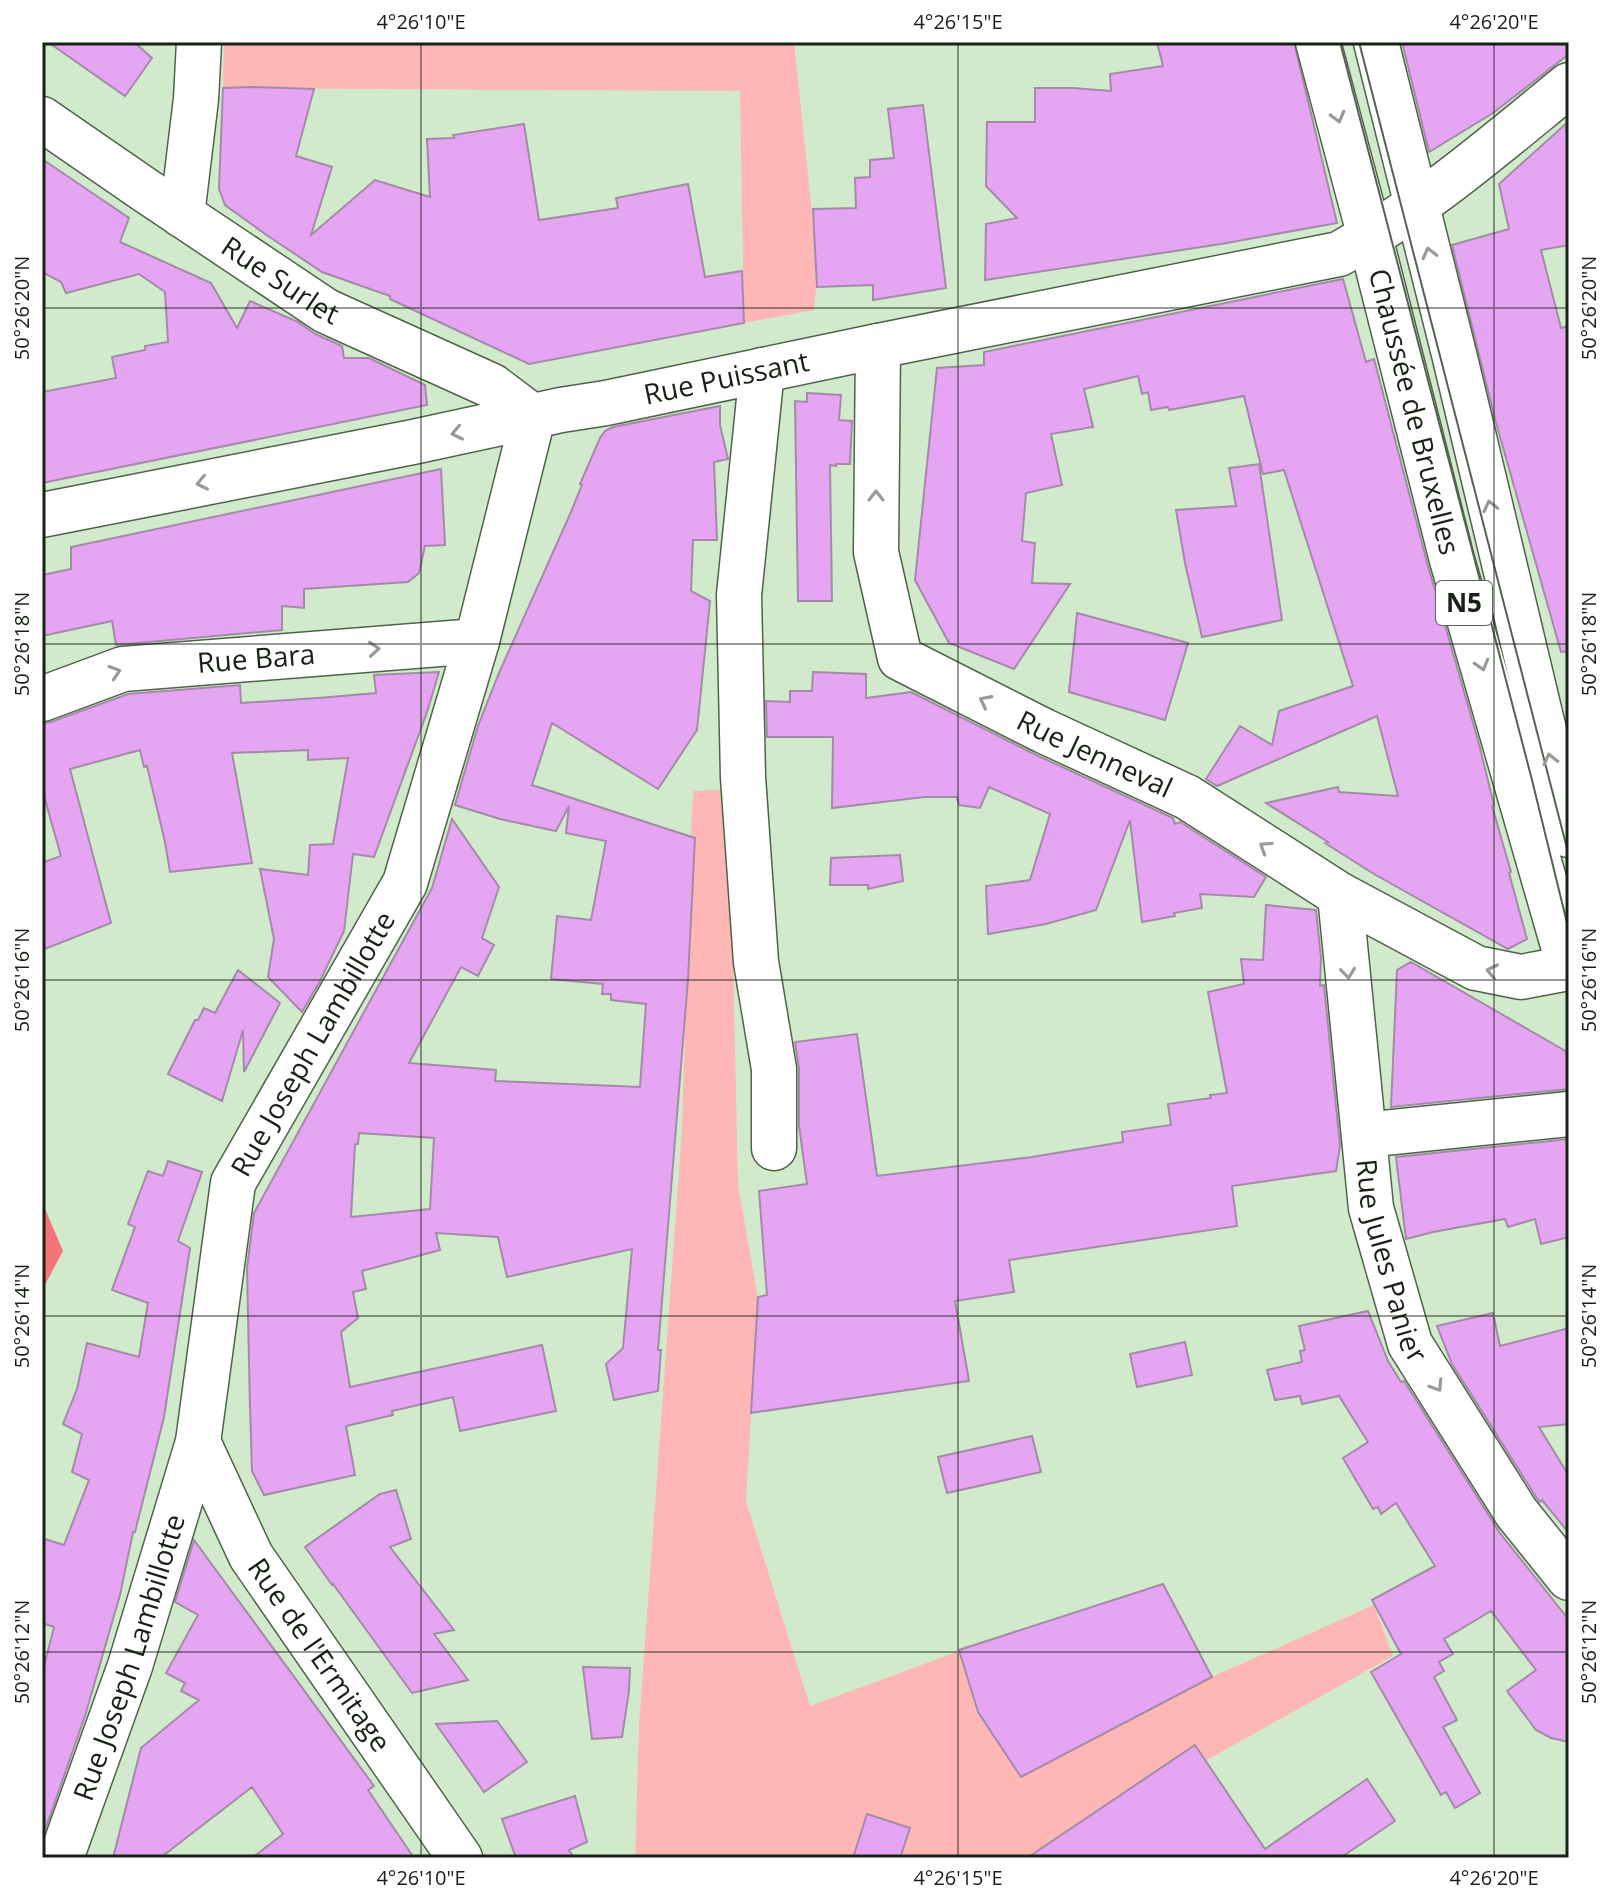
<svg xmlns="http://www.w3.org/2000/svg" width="1611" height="1900" font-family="'Open Sans',sans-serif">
<rect width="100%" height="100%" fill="#d0eacb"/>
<path fill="#feb7b5" d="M224 42H794L814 232 816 287 814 310 744 323 740 91 223 88Z
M744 789 755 942 733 954 738 1185 758 1298 746 1501 810 1706 959 1651 977 1713 1021 1777 1212 1677 1374 1605 1393 1656 1205 1761 1194 1745 1026 1858H635L639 1726 682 1130 692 806 694 791Z"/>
<path fill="#f57477" d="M42 1202 63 1251 42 1290Z"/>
<path fill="#e6a5f3" stroke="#a38ba8" stroke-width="2" fill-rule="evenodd" d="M48 42H134L152 58 125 96Z
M1157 42H1294L1337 223 1221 244 985 280 986 224 1017 218 986 186 987 122H1035V88H1073L1111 91 1110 74 1163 66Z
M1402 42H1569V54L1493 113 1429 152Z
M252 87 314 89 296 156 332 167 311 235 375 180 430 197 427 139 454 138 453 135 524 124 539 220 618 208 616 198 688 184 705 277 742 271 744 323 529 364 390 299V296L322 272 268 236 225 205 219 189 223 88Z
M923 105 946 288 873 300V285L817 287 813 209 856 208 855 178 870 177V160L894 158 888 109Z
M1569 121V245L1541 250 1561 328 1569 326V651L1561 652 1495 419 1452 245 1509 229 1499 184Z
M42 159 129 218 120 242 211 283 237 328 250 301 298 322 315 334 342 346 344 358H369L425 385 427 405 42 483V392L116 378 112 357 145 350V346L168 342 165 292 139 274 66 293 61 282 42 272Z
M1343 279 1366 362 1374 359 1428 566 1479 744 1494 805 1492 806 1511 872 1509 873 1527 939 1508 949 1374 874 1325 843 1328 842 1266 803 1338 787 1339 792 1398 796 1377 716 1217 786 1206 779 1240 726 1272 745 1279 711 1353 686 1284 470 1263 474 1244 396 1169 410 1168 407 1151 410 1148 392 1142 394 1138 376 1084 389 1093 427 1051 434 1062 485 1026 493 1022 541 1035 543 1032 583 1070 584 1014 669 949 643 915 580 937 368 984 365V352Z
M807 393 841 395 839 420 852 421 850 464H836V466L830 465 832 601H798L795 401 807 402Z
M720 406V425L728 459 714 462 717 540H693L691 591 710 601 697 730 658 789 552 723 532 785 695 838 688 979 658 1350H661L658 1391 614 1400 606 1364 623 1348 632 1249 507 1277 498 1237 436 1233 440 1250 362 1271 366 1289 353 1292 358 1318 341 1332 350 1387 542 1345 556 1411 460 1431 453 1397 392 1411 393 1415 346 1426 355 1475 264 1495 252 1471 250 1407 247 1268 254 1213 432 888 452 819 499 887 482 938 494 945 478 976 461 967 409 1063 496 1070 495 1081 640 1087 646 1004 611 1000V994H602L603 984 551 979 557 916 591 920 606 841 566 833 569 806 556 831 500 819 455 805 478 726 499 673 571 512 582 485 580 484 600 438 605 431 613 427ZM359 1133 434 1138 430 1209 351 1217 355 1144H358Z
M1259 464 1282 620 1202 637 1185 563 1176 510 1236 506 1229 468Z
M441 469 445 545 425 546 419 573 408 582 304 589V608L282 606V630L116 645 112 621 42 636V575L71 569V547Z
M1077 613 1188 643 1165 720 1069 692Z
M439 672 427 712 374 857 353 854 344 931 320 981 302 1012 268 977 274 939 260 869 308 875 310 845 333 844 348 758 308 760V750L232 753 252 863 170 872 165 842 147 766 144 767 140 750 70 769 111 923 42 950V863L61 856 42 789V723L51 722 128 694 240 685 241 703 318 698 376 693 374 675Z
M813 672 866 674V698L911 692 1034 754 1173 818 1175 824 1180 822 1266 877 1254 897 1200 894 1202 908 1174 913 1175 916 1142 922 1130 820 1096 910 1046 924 988 934 986 886 1030 880 1050 814 989 787 980 808 959 805 957 797H924L832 808 833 737H767L766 701 790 702V691H812Z
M900 855 903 881 868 889V885H830L831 858Z
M1266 905 1316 910 1321 958 1320 986 1324 985 1340 1146 1336 1171 1232 1186 1237 1226 1009 1260 1014 1292 955 1301 969 1381 751 1413 758 1297 767 1295 759 1191 807 1184 799 1126V1069L795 1042 857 1034 877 1176 1032 1157 1123 1142 1122 1132 1171 1125 1168 1104 1211 1098 1210 1095 1227 1093 1208 992 1244 984 1241 959 1263 960Z
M1411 962 1569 1053V1089L1391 1107 1397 970Z
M238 970 280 1003 244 1072 243 1030 222 1101 168 1074 195 1020H198L204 1008 215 1013Z
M1569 1139V1237L1541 1244 1535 1219 1508 1227 1505 1219 1433 1232 1406 1239 1396 1157Z
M168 1161 202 1172 178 1241 190 1248 164 1417 135 1532H133L120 1595 85 1716 45 1830 42 1829V1674L54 1627 42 1623V1538L64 1545 89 1480 72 1472 82 1434 63 1424 77 1389 87 1343 139 1357 148 1303 112 1290 135 1227 128 1224 148 1171 163 1176Z
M1368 1311 1388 1361 1401 1382 1404 1381 1500 1533 1569 1620V1742L1551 1738 1536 1730 1507 1691 1536 1670 1491 1611 1444 1639 1453 1654 1439 1662 1444 1671 1434 1677 1457 1720 1443 1727 1480 1793 1455 1808 1446 1792 1441 1795 1371 1672 1401 1654 1372 1600 1435 1566 1396 1503 1381 1514 1378 1507 1373 1509 1343 1458 1368 1442 1339 1396 1302 1404 1300 1396 1275 1400 1267 1370 1302 1362 1300 1351 1305 1350 1299 1326Z
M1493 1313 1500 1346 1569 1328V1424L1539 1427 1569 1476V1533L1542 1500 1540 1502 1536 1497 1452 1364 1437 1326Z
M1185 1342 1192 1375 1137 1387 1130 1354Z
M1032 1436 1041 1472 947 1493 938 1457Z
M396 1490 411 1539 390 1547 454 1630 434 1634 468 1680 412 1693 333 1584 332 1585 305 1547 380 1494Z
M194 1540 374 1786 368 1790 414 1858H252L283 1834 252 1787 160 1858H113L141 1748 199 1700 181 1691 185 1683 166 1673 198 1615 175 1602Z
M1163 1584 1212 1677 1021 1777 978 1712 959 1650Z
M583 1667 630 1668 629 1691 622 1737 592 1739Z
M497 1721 527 1762 484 1792 436 1724Z
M1195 1745 1265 1849 1367 1779 1395 1821 1340 1858H1027Z
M575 1796 587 1842 569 1850 574 1858H516L502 1819Z
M867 1814 910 1828 900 1858H853Z"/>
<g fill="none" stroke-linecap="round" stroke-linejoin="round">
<g stroke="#4e6449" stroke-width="47">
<g id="minor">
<path id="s1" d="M42 119 145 190 326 311 492 386 533 417"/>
<path d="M182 215 196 99 199 42"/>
<path id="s2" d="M878 346 876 552 900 658 1044 731 1187 797 1340 895 1476 968 1521 977 1569 968"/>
<path d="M762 370 739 595 743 777 756 962 774 1069V1148"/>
<path id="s3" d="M42 515 413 442 561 410 606 403 878 346 1339 254C1423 208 1495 145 1569 85"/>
<path id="s4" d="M42 699 123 669 477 641"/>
<path id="s5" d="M1340 895 1371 1208 1410 1344 1516 1512 1569 1578"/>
<path d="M1364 1135 1569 1114"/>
<path id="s6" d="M198 1442 251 1556 460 1858"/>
<path id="s7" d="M61 1858 130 1666 198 1442 233 1183 405 883 477 641 533 417"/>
</g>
</g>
<g stroke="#4e6449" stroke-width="47">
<g id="major">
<path id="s8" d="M1318 42 1370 237 1452 560 1569 966"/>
<path d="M1376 42 1455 358 1569 835"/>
</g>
</g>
<use href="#minor" stroke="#fff" stroke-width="44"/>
<use href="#major" stroke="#fff" stroke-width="44"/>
<path stroke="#546351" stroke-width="2" d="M1340 42 1532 780 1569 931
M1359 42 1569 856"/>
</g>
<defs><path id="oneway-chevron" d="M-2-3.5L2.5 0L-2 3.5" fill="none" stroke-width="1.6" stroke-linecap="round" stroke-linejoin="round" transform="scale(2)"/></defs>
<g stroke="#979b96">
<use href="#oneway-chevron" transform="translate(1338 117) rotate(75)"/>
<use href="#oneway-chevron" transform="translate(1429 253) rotate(-104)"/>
<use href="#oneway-chevron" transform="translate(457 433) rotate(168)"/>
<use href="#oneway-chevron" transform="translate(202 483) rotate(168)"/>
<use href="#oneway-chevron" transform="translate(876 496) rotate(-90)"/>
<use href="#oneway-chevron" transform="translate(1490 506) rotate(-103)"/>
<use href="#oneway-chevron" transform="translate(374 649) rotate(-4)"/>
<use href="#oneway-chevron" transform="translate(1482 665) rotate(74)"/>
<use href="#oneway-chevron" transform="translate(115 672) rotate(-18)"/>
<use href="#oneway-chevron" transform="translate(985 701) rotate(-153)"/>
<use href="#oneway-chevron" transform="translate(1550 759) rotate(-104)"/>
<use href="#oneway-chevron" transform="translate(1265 847) rotate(-147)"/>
<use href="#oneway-chevron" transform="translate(1492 971) rotate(-168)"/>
<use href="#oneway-chevron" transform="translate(1348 973) rotate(84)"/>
<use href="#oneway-chevron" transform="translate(1437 1386) rotate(58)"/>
</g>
<path fill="none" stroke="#182116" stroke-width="2" stroke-opacity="0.45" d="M421 42V1858M958 42V1858M1494 42V1858M42 308H1569M42 644H1569M42 980H1569M42 1316H1569M42 1652H1569"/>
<g text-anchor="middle" stroke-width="8" stroke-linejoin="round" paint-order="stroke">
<rect fill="#fff" stroke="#5d645c" stroke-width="2" x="1436" y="581" width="56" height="44" rx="6"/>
<g font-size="26" font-weight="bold" fill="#182116">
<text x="1464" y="612">N5</text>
</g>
<g font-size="28" fill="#182116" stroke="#fff">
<text dy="10" stroke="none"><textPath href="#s1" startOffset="288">Rue Surlet</textPath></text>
<text dy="10" stroke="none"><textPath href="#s3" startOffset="698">Rue Puissant</textPath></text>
<text dy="10" stroke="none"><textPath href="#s8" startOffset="382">Chaussée de Bruxelles</textPath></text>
<text dy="10" stroke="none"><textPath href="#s4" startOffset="220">Rue Bara</textPath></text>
<text dy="10" stroke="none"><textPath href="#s2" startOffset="532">Rue Jenneval</textPath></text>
<text dy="10" stroke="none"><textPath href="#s7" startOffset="860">Rue Joseph Lambillotte</textPath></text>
<text dy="10" stroke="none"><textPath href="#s5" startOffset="370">Rue Jules Panier</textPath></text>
<text dy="10" stroke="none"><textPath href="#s6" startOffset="246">Rue de l'Ermitage</textPath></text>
<text dy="10" stroke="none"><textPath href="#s7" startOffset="212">Rue Joseph Lambillotte</textPath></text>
</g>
</g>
<rect width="1611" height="1900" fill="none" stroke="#ffffff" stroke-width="88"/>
<rect x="44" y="44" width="1523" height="1812" fill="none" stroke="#182116" stroke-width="3"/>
<g font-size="20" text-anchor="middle" fill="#182116">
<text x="421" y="29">4°26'10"E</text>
<text x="958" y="29">4°26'15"E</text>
<text x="1494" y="29">4°26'20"E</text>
<text transform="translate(22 308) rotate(-90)" y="7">50°26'20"N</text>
<text transform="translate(1589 308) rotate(-90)" y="7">50°26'20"N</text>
<text transform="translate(22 644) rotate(-90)" y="7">50°26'18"N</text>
<text transform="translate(1589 644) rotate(-90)" y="7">50°26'18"N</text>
<text transform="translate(22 980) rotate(-90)" y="7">50°26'16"N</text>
<text transform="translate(1589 980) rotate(-90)" y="7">50°26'16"N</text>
<text transform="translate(22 1316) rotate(-90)" y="7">50°26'14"N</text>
<text transform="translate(1589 1316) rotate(-90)" y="7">50°26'14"N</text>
<text transform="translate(22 1652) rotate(-90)" y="7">50°26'12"N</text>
<text transform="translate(1589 1652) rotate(-90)" y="7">50°26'12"N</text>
<text x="421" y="1885">4°26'10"E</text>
<text x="958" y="1885">4°26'15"E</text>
<text x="1494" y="1885">4°26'20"E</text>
</g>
</svg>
